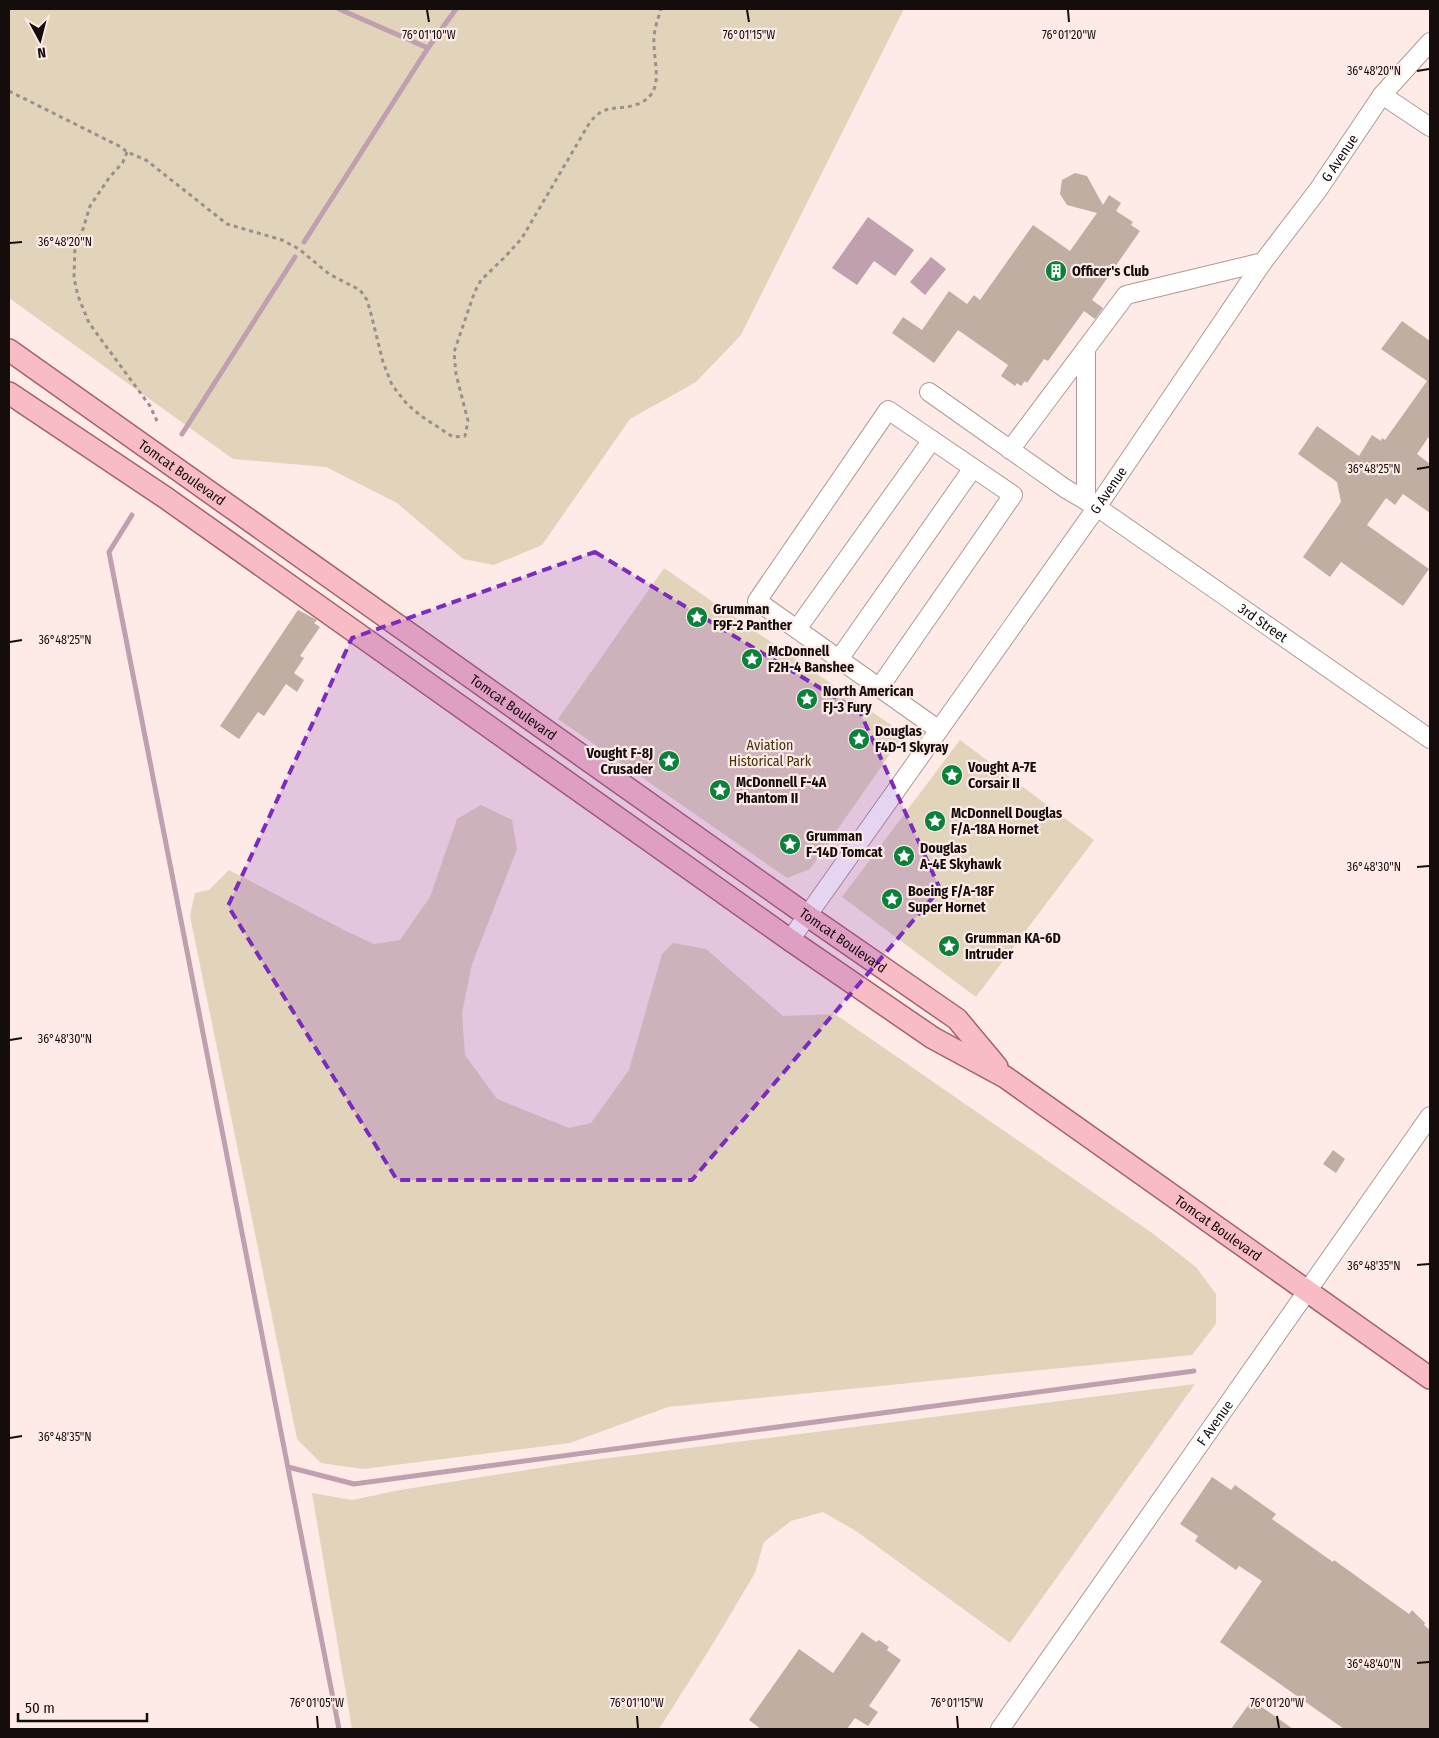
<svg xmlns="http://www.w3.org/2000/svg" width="1439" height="1738" font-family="'Fira Sans Condensed',sans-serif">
<rect width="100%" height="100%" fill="#feebe7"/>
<path fill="#e2d3bb" d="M9 9H904L741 335 696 382 630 419 542 545 494 565 463 559 397 503 326 467 233 459 9 298Z
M664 568 904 734 810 869 787 878 558 719Z
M960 740 1094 840 976 997 842 897Z
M481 805 512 820 517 849 472 964 462 1013 465 1055 497 1099 569 1128 591 1123 629 1070 662 954 673 943 706 949 783 1016 835 1014 1152 1233 1196 1267 1216 1294V1324L1192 1355 668 1407 570 1443 363 1469 321 1463 297 1439 190 916 195 893 209 890 229 870 344 930 374 944 400 940 430 897 457 819Z
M1195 1384 1010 1643 856 1531 823 1512 791 1521 764 1542 755 1573 714 1642 659 1729H352L312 1493 352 1500 400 1490 577 1462Z"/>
<path fill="#c09faf" d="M868 217 914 250 895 276 874 261 857 285 832 268Z
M931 257 946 269 925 295 910 282Z"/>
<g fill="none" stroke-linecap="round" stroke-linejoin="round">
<path stroke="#c09faf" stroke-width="5" d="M339 9 428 48
M304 242 428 48 456 9
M182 434 295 257
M132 515 109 552 339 1729
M288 1467 354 1484 1194 1371"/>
</g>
<path fill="#c0aea2" d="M1075 173 1087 176 1103 205 1109 195 1121 203 1116 211 1133 222 1131 225 1140 231 1092 300 1103 308 1095 319 1084 311 1048 361 1044 359 1027 383 1025 381 1021 386 1017 383 1015 386 1001 376 1008 365 958 330 934 363 892 333 903 317 922 330 949 291 967 304 974 295 980 300 1033 225 1070 251 1097 213 1067 205 1060 194 1062 180Z
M1402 321 1430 341V435L1417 454 1430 464V513L1403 494 1395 505 1386 498 1367 525 1429 569 1403 606 1341 562 1330 577 1303 557 1341 502 1337 482 1298 454 1317 426 1359 456 1372 435 1381 441 1382 438 1385 440 1427 381 1381 349Z
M298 610 317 620 314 623 320 627 300 656 304 658 294 673 304 680 297 692 286 684 264 716 258 712 239 739 220 726Z
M1333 1150 1345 1159 1336 1173 1323 1164Z
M1212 1477 1231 1490 1235 1485 1276 1514 1272 1519 1333 1562 1334 1560 1409 1614 1412 1610 1425 1623 1424 1625 1430 1630V1729H1344L1220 1642 1262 1581 1239 1566 1236 1570 1195 1541 1198 1536 1180 1524Z
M862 1632 876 1642 879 1640 889 1647 887 1650 901 1660 869 1706 878 1712 868 1726 855 1718 847 1729H761L749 1720 799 1649 833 1673Z
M1252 1700 1293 1729H1231Z"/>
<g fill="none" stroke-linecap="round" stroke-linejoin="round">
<g stroke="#af9a95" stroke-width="20">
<g id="minor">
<path d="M1382 95 1430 127"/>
<path d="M1086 348V501"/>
<path id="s1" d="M929 392 1066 489 1097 507 1430 739"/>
<path d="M1010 450 1126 295 1263 262"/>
<path d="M797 629 932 440"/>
<path d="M839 659 973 468"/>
<path d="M879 688 1013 495 888 410 757 601C817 644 878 687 939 730"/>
<path id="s2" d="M790 940 1097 507 1263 262 1318 190 1382 95 1430 42"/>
<path id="s3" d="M1000 1729C1142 1524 1288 1321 1430 1116"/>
</g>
</g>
<g stroke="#a5626c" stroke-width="24">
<g id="major">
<path id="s4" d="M9 350 808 916 957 1019 997 1067"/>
<path id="s5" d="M9 393 166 498 790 940 933 1038 1005 1077 1430 1378"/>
</g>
</g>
<path stroke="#9d8e8c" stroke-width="3" stroke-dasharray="4 4" stroke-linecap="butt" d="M9 91 121 147 127 152 146 160 227 224 282 240 299 249 329 274 360 290 367 300 370 310 383 362 392 385 407 404 421 416 453 437 465 436 468 421 456 374 454 352 475 291 481 280 505 257 522 238 590 122C606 103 615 111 635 105 666 95 654 67 654 43 653 32 658 19 661 9
M127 152 123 162 109 178 90 206 83 229 75 246 74 278 78 296 89 323 150 406 157 421"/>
<use href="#minor" stroke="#fff" stroke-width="18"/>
<use href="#major" stroke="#f8bcc5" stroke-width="21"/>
</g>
<path fill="#7b2cbf" fill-opacity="0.2" stroke="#7b2cbf" stroke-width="4" stroke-dasharray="10 6" stroke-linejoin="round" d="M595 552 860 712 940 889 692 1180H397L228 906 352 638Z"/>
<path fill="none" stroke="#150d0c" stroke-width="2" d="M427 10 429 22M747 10 749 22M1068 10 1069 22M1417 71 1429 69M10 243 22 242M1417 469 1429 467M10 642 22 640M1417 867 1429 866M10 1040 22 1038M1417 1265 1429 1264M10 1438 22 1436M1417 1663 1429 1662M317 1716 318 1728M637 1716 638 1728M957 1716 958 1728M1277 1716 1279 1728"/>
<defs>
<g id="building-disc" transform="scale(1.125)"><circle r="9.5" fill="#0a823b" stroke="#feebe7"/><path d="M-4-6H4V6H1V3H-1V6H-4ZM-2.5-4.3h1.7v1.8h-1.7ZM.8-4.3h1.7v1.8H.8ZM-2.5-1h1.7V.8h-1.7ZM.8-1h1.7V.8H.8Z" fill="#fff"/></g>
<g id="sight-disc" transform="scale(1.125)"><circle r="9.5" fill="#0a823b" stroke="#feebe7"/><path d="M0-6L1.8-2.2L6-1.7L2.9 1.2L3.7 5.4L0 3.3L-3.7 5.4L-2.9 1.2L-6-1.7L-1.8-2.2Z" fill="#fff"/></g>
</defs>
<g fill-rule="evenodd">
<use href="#building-disc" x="1056" y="271"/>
<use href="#sight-disc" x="697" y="617"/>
<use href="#sight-disc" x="752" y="659"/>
<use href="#sight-disc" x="807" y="699"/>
<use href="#sight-disc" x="859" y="739"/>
<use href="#sight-disc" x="669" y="761"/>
<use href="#sight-disc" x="952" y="775"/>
<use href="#sight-disc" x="720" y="790"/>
<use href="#sight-disc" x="935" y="821"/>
<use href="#sight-disc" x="790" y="844"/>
<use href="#sight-disc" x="904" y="856"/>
<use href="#sight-disc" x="892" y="899"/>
<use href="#sight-disc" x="949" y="946"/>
</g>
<g text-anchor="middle" stroke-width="4.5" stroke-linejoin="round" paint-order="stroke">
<g font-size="14" fill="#150d0c" stroke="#feebe7">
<text dy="5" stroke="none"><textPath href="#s2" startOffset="956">G Avenue</textPath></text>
<text dy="5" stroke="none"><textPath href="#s4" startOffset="212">Tomcat Boulevard</textPath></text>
<text dy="5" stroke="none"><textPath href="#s2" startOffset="551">G Avenue</textPath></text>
<text dy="5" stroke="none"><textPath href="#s1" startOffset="406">3rd Street</textPath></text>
<text dy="5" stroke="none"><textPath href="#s4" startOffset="618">Tomcat Boulevard</textPath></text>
<text dy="5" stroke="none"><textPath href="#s4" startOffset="1022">Tomcat Boulevard</textPath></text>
<text dy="5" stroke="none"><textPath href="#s5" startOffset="1470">Tomcat Boulevard</textPath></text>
<text dy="5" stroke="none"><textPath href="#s3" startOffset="374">F Avenue</textPath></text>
</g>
<g font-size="14" font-weight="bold" fill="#150d0c" stroke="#feebe7" text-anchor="start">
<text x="1072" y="276">Officer's Club</text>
<text x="713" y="614">Grumman<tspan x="713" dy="16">F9F-2 Panther</tspan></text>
<text x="768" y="656">McDonnell<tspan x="768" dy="16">F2H-4 Banshee</tspan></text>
<text x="823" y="696">North American<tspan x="823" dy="16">FJ-3 Fury</tspan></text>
<text x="875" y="736">Douglas<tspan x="875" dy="16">F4D-1 Skyray</tspan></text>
<text x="653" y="758" text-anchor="end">Vought F-8J<tspan x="653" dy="16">Crusader</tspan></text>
<text x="968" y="772">Vought A-7E<tspan x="968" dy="16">Corsair II</tspan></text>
<text x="736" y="787">McDonnell F-4A<tspan x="736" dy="16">Phantom II</tspan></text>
<text x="951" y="818">McDonnell Douglas<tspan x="951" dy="16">F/A-18A Hornet</tspan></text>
<text x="806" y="841">Grumman<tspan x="806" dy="16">F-14D Tomcat</tspan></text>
<text x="920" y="853">Douglas<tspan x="920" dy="16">A-4E Skyhawk</tspan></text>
<text x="908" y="896">Boeing F/A-18F<tspan x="908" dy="16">Super Hornet</tspan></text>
<text x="965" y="943">Grumman KA-6D<tspan x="965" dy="16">Intruder</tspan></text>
</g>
<g font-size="14" fill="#45310a" stroke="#feebe7">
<text x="770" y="750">Aviation<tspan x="770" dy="16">Historical Park</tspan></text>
</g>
</g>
<g font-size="12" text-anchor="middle" fill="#150d0c" stroke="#feebe7" stroke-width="4.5" stroke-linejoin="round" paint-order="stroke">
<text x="429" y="39">76°01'10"W</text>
<text x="749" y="39">76°01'15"W</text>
<text x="1069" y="39">76°01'20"W</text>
<text x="1374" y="75">36°48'20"N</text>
<text x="65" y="246">36°48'20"N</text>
<text x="1374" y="473">36°48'25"N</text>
<text x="65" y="644">36°48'25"N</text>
<text x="1374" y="871">36°48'30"N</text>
<text x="65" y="1043">36°48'30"N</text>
<text x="1374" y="1270">36°48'35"N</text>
<text x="65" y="1441">36°48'35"N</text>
<text x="1374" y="1668">36°48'40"N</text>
<text x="317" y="1707">76°01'05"W</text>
<text x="637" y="1707">76°01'10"W</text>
<text x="957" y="1707">76°01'15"W</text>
<text x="1277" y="1707">76°01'20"W</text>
</g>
<rect width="1439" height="1738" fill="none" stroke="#150d0c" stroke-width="20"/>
<g transform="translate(40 40) rotate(173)" stroke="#feebe7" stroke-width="4" paint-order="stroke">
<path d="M0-4L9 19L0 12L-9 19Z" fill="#150d0c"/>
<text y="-8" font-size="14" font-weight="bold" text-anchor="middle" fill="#150d0c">N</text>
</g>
<path d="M18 1713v8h129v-8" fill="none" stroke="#150d0c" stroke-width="2.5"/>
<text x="25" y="1713" font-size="15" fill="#150d0c" stroke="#feebe7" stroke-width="4" paint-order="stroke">50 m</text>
</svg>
